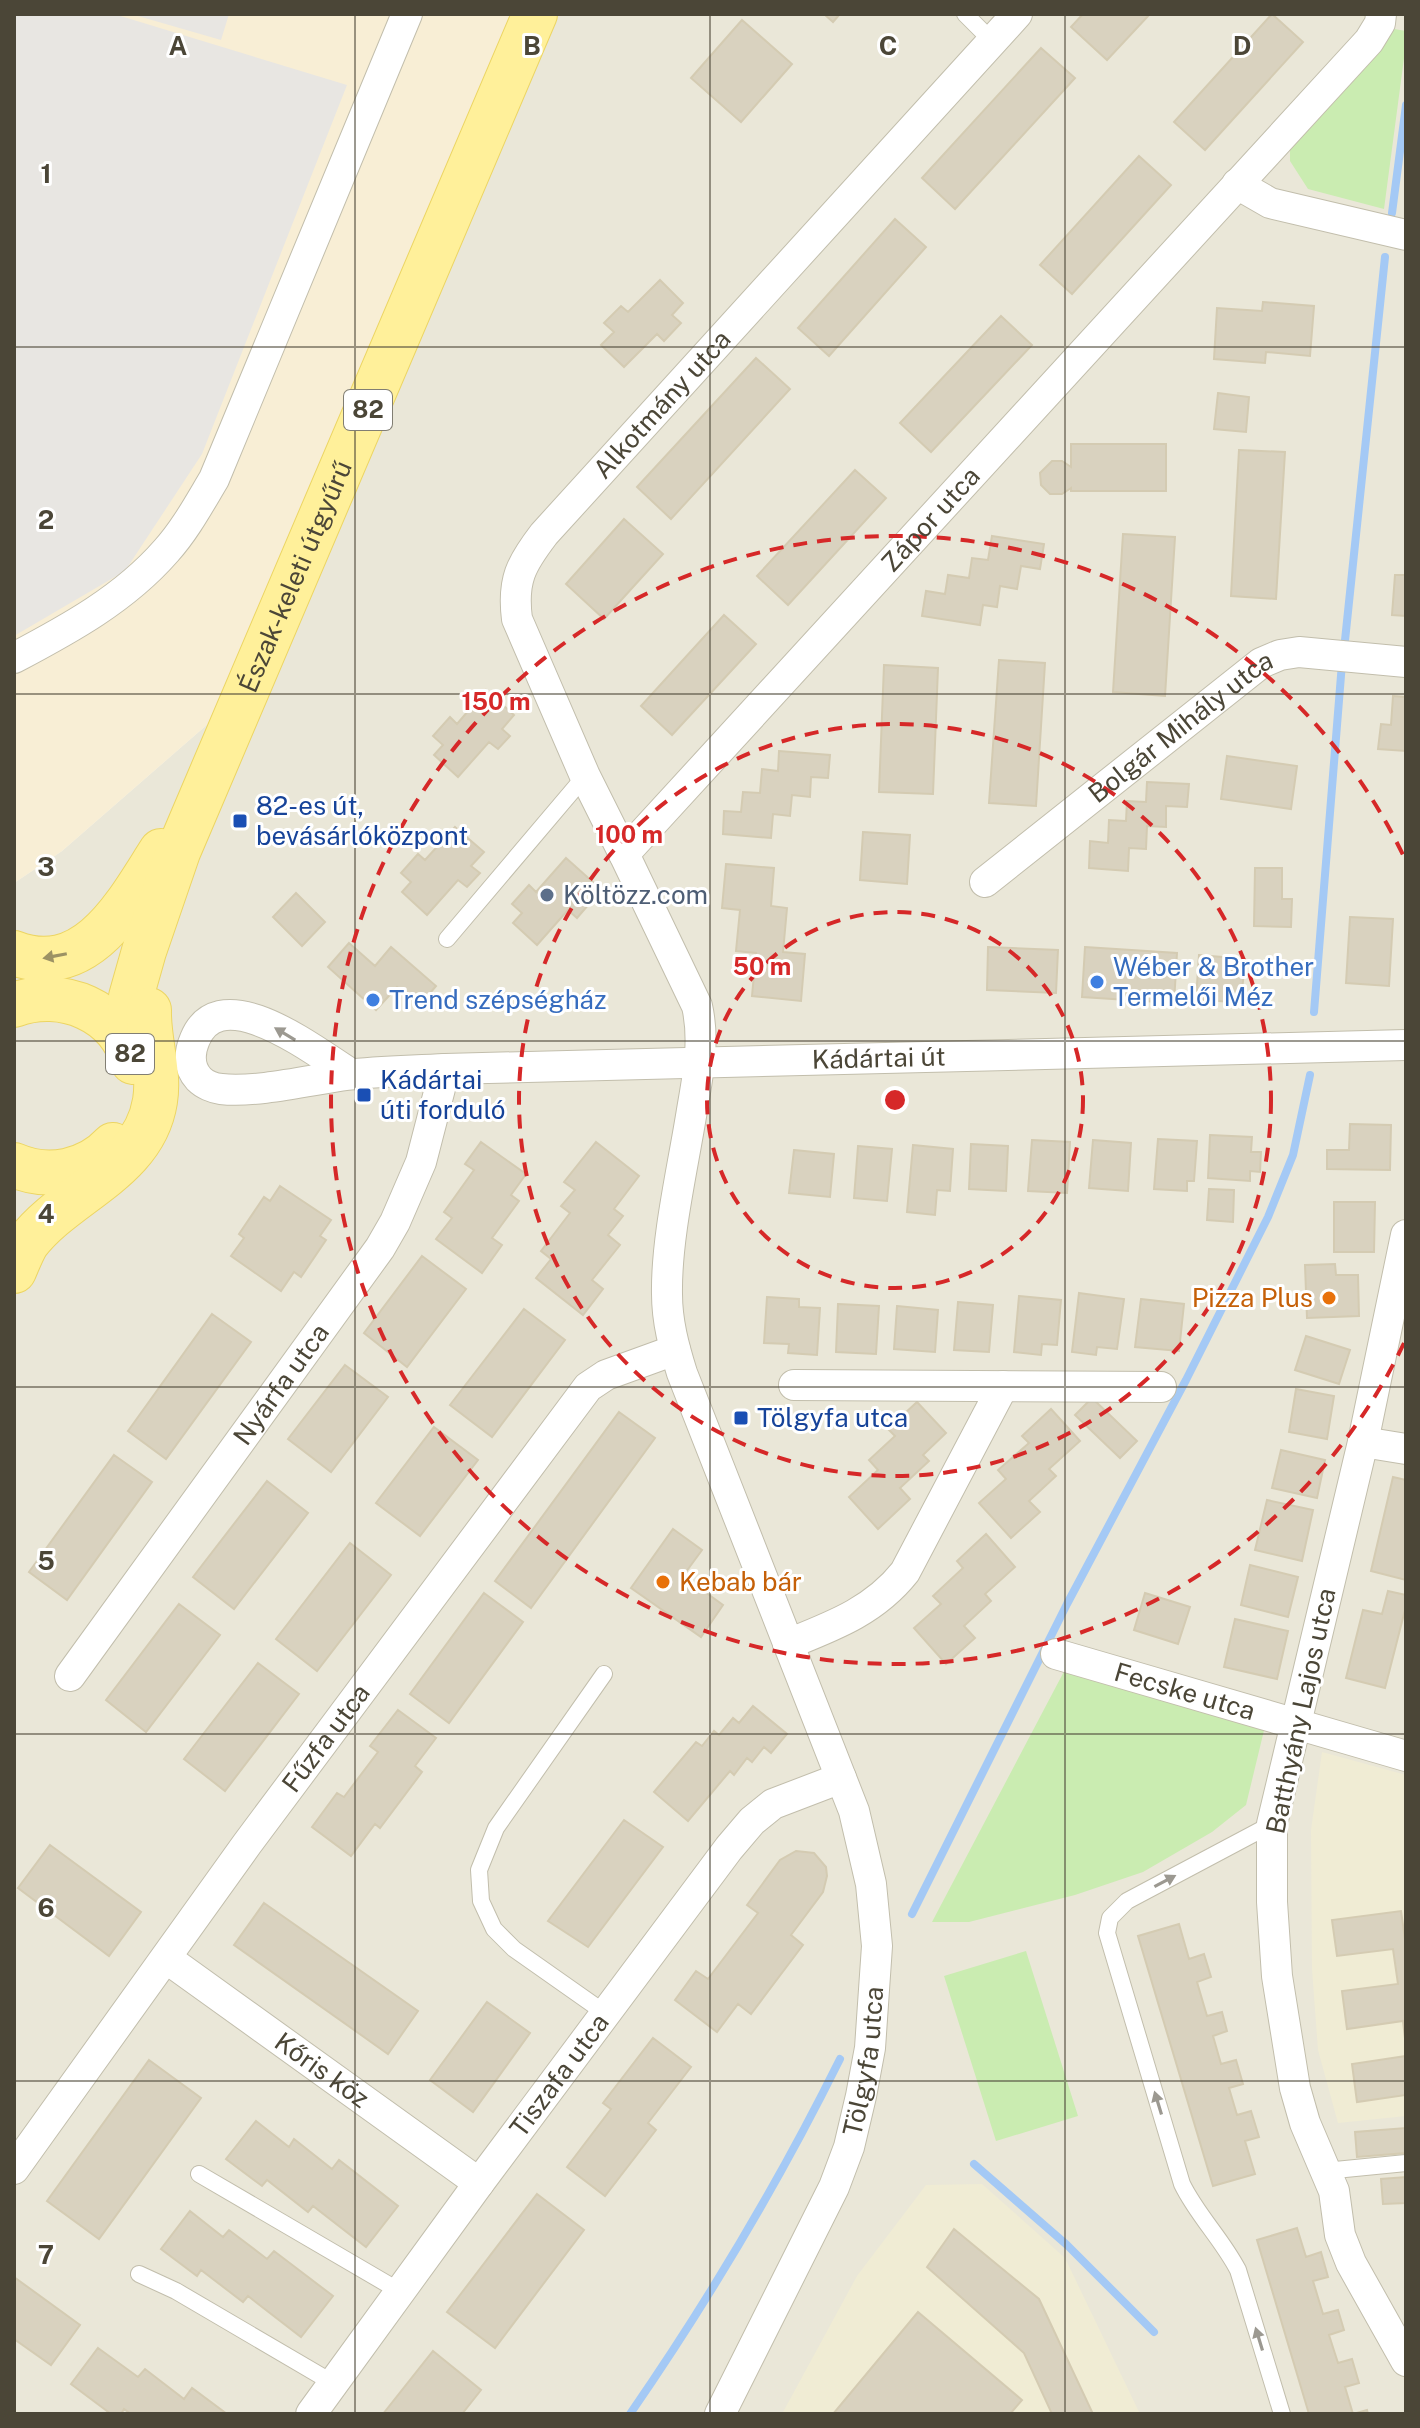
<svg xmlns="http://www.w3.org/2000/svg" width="1420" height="2428" font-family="'Public Sans',sans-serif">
<rect width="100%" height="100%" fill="#f6f4ea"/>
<path fill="#eae7d8" d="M537 14H1406V2414H14V883L62 851 217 716Z"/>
<path fill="#f8eed5" d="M14 14H537L217 716 62 851 14 883Z"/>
<path fill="#f0ecd4" d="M1322 1752 1406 1775V2116L1338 2123 1318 2050 1312 1969 1311 1830Z
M982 2184 1065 2258 1140 2414H782L857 2276 926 2185Z"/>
<path fill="#caecb1" d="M1394 29 1406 31V43L1384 209 1308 189 1290 161V141Z
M1069 1662 1267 1718 1246 1805 1212 1832 1143 1872 1075 1895 969 1922H932Z
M1026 1951 1078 2116 996 2141 944 1976Z"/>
<path fill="#e8e6e2" d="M14 14H114L347 85 202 454 125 571 14 636Z
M131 14H229L221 40Z"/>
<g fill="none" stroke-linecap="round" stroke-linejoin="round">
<path stroke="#a4c9f5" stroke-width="8" d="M1392 213 1406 105
M1344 650 1385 257
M1314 1012 1342 663
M912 1914 1067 1604 1186 1380 1268 1217 1293 1155 1310 1075
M974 2164 1067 2245 1154 2332
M630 2414C708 2301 779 2182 840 2059"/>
</g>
<path fill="#d9d2bf" stroke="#d4cbb2" stroke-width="2" d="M824 14H840L833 22Z
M1083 14H1150L1107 60 1071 27Z
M1272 14 1303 42 1205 150 1174 122Z
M742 20 792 64 741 122 691 78Z
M1041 48 1075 78 955 209 922 178Z
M1139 156 1171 185 1072 294 1040 265Z
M895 219 926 247 829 356 798 328Z
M660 280 683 303 672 315 681 323 664 341 657 334 624 367 601 345 614 332 604 323 621 306 628 312Z
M1263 302 1314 306 1310 356 1266 352 1265 363 1214 359 1217 308 1262 311Z
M1001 316 1032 345 931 452 900 423Z
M756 358 790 389 671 519 637 487Z
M1218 393 1249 397 1246 432 1214 429Z
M1071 444H1166V491H1071V488L1062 494H1050L1041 485 1040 473 1052 461H1062L1071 467Z
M1239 450 1285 452 1276 599 1231 596Z
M855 470 886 498 788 605 757 576Z
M624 519 663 554 604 619 566 584Z
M1123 534 1175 537 1165 696 1113 692Z
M992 536 1044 544 1040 569 1021 566 1017 589 1000 586 997 607 983 605 980 625 922 616 926 591 945 594 948 575 969 578 972 558 988 560Z
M1395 575H1406V616L1392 615Z
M724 615 756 644 672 735 641 706Z
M999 660 1045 663 1036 806 989 803Z
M884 665 938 668 933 794 879 792Z
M486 690 514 715 502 729 510 736 498 749 489 742 458 777 434 755 443 745 433 736 450 717 457 724Z
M1393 696 1406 697V751L1378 749 1381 724 1391 725Z
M779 751 830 755 828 778 811 777 810 797 792 795 790 816 773 814 771 838 723 834 724 811 741 812 743 792 760 793 762 769 778 771Z
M1227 756 1297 766 1291 809 1221 799Z
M1147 782 1189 784 1187 807 1166 806V827L1147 826 1146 849 1129 848 1128 871 1089 868 1090 841 1108 843 1109 820 1126 821 1127 801 1146 802Z
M455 827 484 852 471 866 480 873 467 887 458 880 427 915 402 892 411 882 401 873 418 854 425 860Z
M863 832 910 835 907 884 860 880Z
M566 858 594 883 581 897 589 904 577 918 568 910 537 945 513 923 522 913 512 904 529 885 536 892Z
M726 864 774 868 771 906 787 908 783 952 805 954 801 1001 752 996 756 953 736 951 740 910 722 908Z
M1255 868H1282V899H1292L1291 927 1254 926Z
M296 893 325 922 302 946 273 917Z
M1350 917 1393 919 1389 986 1346 983Z
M349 943 375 966 391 947 436 986 419 1006 397 987 376 1010 328 967Z
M988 947 1058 950 1056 993 987 990Z
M1085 947 1177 953 1174 1003 1082 997Z
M1199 955 1245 959 1241 1003 1196 999Z
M1350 1124 1391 1125 1390 1170 1327 1169V1150H1349Z
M1210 1135 1252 1137 1251 1152H1261L1260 1172 1250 1171V1181L1208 1178Z
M1158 1139 1197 1141 1194 1181H1187V1191L1154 1189Z
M1032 1140 1070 1142 1067 1193 1028 1191Z
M1093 1140 1131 1143 1128 1191 1089 1188Z
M481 1142 526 1174 511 1195 519 1201 492 1238 502 1245 482 1273 436 1239 452 1218 444 1212 474 1170 465 1164Z
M596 1142 639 1176 614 1209 623 1216 608 1235 620 1245 592 1280 603 1289 583 1315 536 1278 551 1259 541 1251 570 1213 561 1206 575 1190 564 1182Z
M971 1144 1008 1146 1006 1191 969 1189Z
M913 1145 953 1149 950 1191 937 1190 935 1215 907 1212Z
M858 1146 892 1149 887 1201 854 1198Z
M794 1150 834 1154 830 1197 789 1193Z
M280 1186 331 1220 320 1236 326 1240 301 1277 294 1272 281 1291 231 1256 244 1238 239 1234 264 1197 270 1201Z
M1209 1189 1234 1190 1233 1222 1207 1220Z
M1334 1202H1375L1374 1252H1334Z
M422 1256 466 1289 407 1367 364 1333Z
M1335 1264 1336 1275H1358L1359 1316 1307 1318 1305 1265Z
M1079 1293 1124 1299 1117 1349 1097 1347 1096 1355 1072 1352Z
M1019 1296 1061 1300 1057 1345 1042 1344 1041 1355 1014 1352Z
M767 1297 799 1299V1307L820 1308 817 1355 788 1353 789 1344 764 1343Z
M1141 1299 1184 1304 1179 1351 1135 1347Z
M958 1302 993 1305 989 1352 954 1350Z
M838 1304 879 1306 876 1354 836 1352Z
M897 1306 938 1310 935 1352 894 1349Z
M524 1309 565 1340 492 1437 450 1405Z
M212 1314 251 1342 166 1459 128 1431Z
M1306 1336 1350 1350 1339 1384 1295 1370Z
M345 1365 388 1397 331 1472 288 1439Z
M1296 1389 1334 1396 1327 1439 1289 1432Z
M1092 1398 1137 1441 1120 1458 1075 1415Z
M917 1402 946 1433 923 1455 929 1461 900 1488 910 1499 878 1529 849 1497 878 1470 869 1460 895 1436 888 1429Z
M1051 1409 1080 1441 1049 1469 1056 1476 1029 1501 1040 1512 1011 1538 979 1503 1006 1479 998 1470 1029 1443 1022 1436Z
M619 1412 655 1438 531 1608 495 1581Z
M434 1427 478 1460 420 1536 376 1503Z
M1281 1450 1325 1460 1317 1498 1272 1488Z
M114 1455 152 1482 67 1600 29 1572Z
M1393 1477 1406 1480V1580L1371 1571Z
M267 1481 308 1513 234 1609 193 1577Z
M1267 1500 1313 1510 1302 1561 1255 1550Z
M673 1529 702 1550 683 1576 723 1605 701 1637 631 1588Z
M986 1534 1015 1567 985 1594 991 1601 964 1626 975 1638 946 1664 914 1628 941 1604 933 1596 963 1568 957 1561Z
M350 1543 391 1575 317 1671 276 1639Z
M1250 1565 1298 1577 1288 1617 1241 1605Z
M1388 1591 1406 1595V1606L1385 1688 1346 1678 1363 1610 1382 1614Z
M484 1593 523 1622 449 1723 410 1694Z
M1145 1593 1190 1607 1178 1644 1134 1630Z
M179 1604 220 1635 146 1732 106 1700Z
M1235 1619 1288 1631 1277 1679 1224 1667Z
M258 1663 299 1694 225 1791 184 1759Z
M753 1706 787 1734 771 1753 764 1747 752 1762 747 1758 734 1775 730 1771 688 1821 654 1792 696 1742 702 1746 714 1731 719 1735 733 1718 739 1723Z
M398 1710 436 1738 415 1766 422 1772 380 1828 375 1824 351 1856 312 1827 337 1793 344 1797 378 1752 370 1746Z
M624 1820 663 1847 588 1947 548 1921Z
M50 1845 141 1912 109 1956 18 1888Z
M796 1851 814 1853 826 1867 827 1876 823 1892 791 1935 803 1945 751 2014 738 2004 717 2032 675 2000 696 1971 708 1979 758 1913 747 1905 780 1860Z
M264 1903 418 2011 388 2054 234 1945Z
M1401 1911 1406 1946V2047L1403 2021 1347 2029 1342 1991 1398 1984 1393 1949 1337 1956 1332 1920Z
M1179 1924 1189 1959 1204 1954 1211 1977 1197 1982 1207 2016 1222 2012 1227 2031 1213 2036 1221 2064 1236 2060 1243 2084 1229 2088 1237 2115 1251 2111 1259 2137 1245 2141 1255 2174 1213 2186 1138 1936Z
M487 2002 530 2033 473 2112 430 2080Z
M653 2038 691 2067 648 2123 656 2130 605 2196 567 2167 611 2109 603 2103Z
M1406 2056V2095L1357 2102 1352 2064Z
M149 2060 201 2098 99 2239 47 2201Z
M256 2121 289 2147 294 2139 332 2169 339 2160 398 2206 366 2247 313 2206 308 2212 267 2180 262 2186 226 2159Z
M1406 2128V2153L1357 2157 1355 2132Z
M1406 2177V2203L1383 2204 1381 2179Z
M537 2194 584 2230 495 2348 447 2312Z
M190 2211 223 2237 229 2230 267 2259 274 2251 333 2296 301 2337 248 2296 243 2302 201 2270 197 2276 161 2249Z
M1297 2228 1306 2257 1321 2252 1328 2277 1313 2281 1323 2314 1338 2310 1344 2330 1329 2335 1338 2363 1352 2359 1359 2383 1345 2387 1353 2414 1367 2410 1368 2414H1309L1257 2240Z
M954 2229 1039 2299 1093 2414H1052L1024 2353 927 2267Z
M14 2277 80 2325 51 2365 14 2339Z
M918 2312 1022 2400 1010 2414H833Z
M98 2348 138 2377 145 2369 184 2399 192 2388 227 2414H131L124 2409 121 2414H111L71 2384Z
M433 2351 481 2390 462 2414H383Z"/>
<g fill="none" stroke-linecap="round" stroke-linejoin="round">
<g stroke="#c2beac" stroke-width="18">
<path id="lane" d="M965 14 992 41
M447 939 585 776
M604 1674 496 1828 479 1870 481 1901 494 1929 514 1949 605 2013
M1272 1824 1127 1901 1110 1918 1107 1933 1182 2184C1197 2215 1222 2239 1238 2270L1282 2414
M1325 2171 1406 2163
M199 2174 401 2292
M139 2274 176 2291 333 2383"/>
</g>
<g stroke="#c2beac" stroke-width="32">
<g id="street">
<path d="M1237 184 1270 203 1406 235"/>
<path d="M14 658C69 629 124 599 166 551 185 530 199 504 214 479L407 14"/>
<path id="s1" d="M624 854 585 776 517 619C512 580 521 564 544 534L1017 14"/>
<path id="s2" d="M985 882 1261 663 1280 655 1299 652 1406 662"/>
<path id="s3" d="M351 1074C318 1054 221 976 195 1039 189 1053 188 1067 199 1079 204 1084 213 1088 221 1089 257 1093 310 1080 347 1075 379 1071 412 1071 445 1069L1406 1045"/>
<path d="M1406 1235 1363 1442 1272 1824V1902L1277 1976 1295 2088 1305 2123 1334 2191 1340 2235 1351 2263 1406 2361"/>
<path d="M794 1385 1161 1387"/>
<path d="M1363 1442 1406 1449"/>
<path d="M788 1644C833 1626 874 1611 905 1572L1003 1386"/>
<path id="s4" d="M1056 1654 1406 1756"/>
<path id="s5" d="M70 1676 380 1248 395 1222 421 1162 445 1069"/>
<path id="s6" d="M166 1958 479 2183"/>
<path id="s7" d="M14 2169 247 1844 588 1387 606 1375 675 1350"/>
<path id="s8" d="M311 2414 479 2183 729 1848 752 1821 773 1804 841 1778"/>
<path id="s9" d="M720 2414 834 2187 849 2147 861 2096 870 2048 877 1946 871 1884 854 1811 682 1373C674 1347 667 1322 667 1294 666 1238 683 1167 692 1110 698 1075 705 1041 697 1006L624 854 1369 41 1380 23 1381 14"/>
</g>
</g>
<g stroke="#ecd563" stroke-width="46">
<g id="primary">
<path d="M14 953C88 981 128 902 161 851"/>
<path d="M14 1005C62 987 119 1011 133 1062"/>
<path id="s10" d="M130 1053 131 997 144 951 178 852 535 14"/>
<path d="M14 1165C48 1180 88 1172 113 1145"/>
<path d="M14 1271C18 1262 22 1251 27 1243 66 1192 144 1171 155 1101 160 1071 148 1040 149 1010"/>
</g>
</g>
<use href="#lane" stroke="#fff" stroke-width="16"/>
<use href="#street" stroke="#fff" stroke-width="30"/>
<use href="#primary" stroke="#fff09a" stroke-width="44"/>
</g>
<defs><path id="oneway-solid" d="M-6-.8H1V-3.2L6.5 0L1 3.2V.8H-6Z" transform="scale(2)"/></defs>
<use fill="#9c9264" href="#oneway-solid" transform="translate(55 956) rotate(169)"/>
<g fill="#9c9991">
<use href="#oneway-solid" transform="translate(285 1034) rotate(-149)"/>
<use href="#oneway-solid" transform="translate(1165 1881) rotate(-28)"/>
<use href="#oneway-solid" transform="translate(1158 2103) rotate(-107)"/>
<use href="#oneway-solid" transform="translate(1259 2339) rotate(-107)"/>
</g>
<path fill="none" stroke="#4b4637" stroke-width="2" stroke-opacity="0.55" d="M355 14V2414M710 14V2414M1065 14V2414M14 347H1406M14 694H1406M14 1041H1406M14 1387H1406M14 1734H1406M14 2081H1406"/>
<g fill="none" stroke="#d62828" stroke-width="4" stroke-dasharray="14 10">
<circle cx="895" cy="1100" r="188"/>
<circle cx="895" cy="1100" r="376"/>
<path d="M1404 1343A564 564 0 1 1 1404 857"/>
</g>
<g fill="#1a4fb4" stroke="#fff" stroke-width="3">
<rect x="232" y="813" width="16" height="16" rx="4"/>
<rect x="356" y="1087" width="16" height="16" rx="4"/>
<rect x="733" y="1410" width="16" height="16" rx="4"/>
</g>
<circle fill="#5c6f8a" stroke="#fff" stroke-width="3" cx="547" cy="895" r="8"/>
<g fill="#3f7fe0" stroke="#fff" stroke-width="3">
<circle cx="1097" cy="982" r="8"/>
<circle cx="373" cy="1000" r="8"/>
</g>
<g fill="#e8710a" stroke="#fff" stroke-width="3">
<circle cx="1329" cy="1298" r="8"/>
<circle cx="663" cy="1582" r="8"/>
</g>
<g text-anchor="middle" stroke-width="6" stroke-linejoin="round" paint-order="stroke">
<g fill="#fff" stroke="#817e73" stroke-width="2">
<rect x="344" y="390" width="48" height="40" rx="6"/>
<rect x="106" y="1034" width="48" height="40" rx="6"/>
</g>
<g font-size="24" font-weight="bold" fill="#4b4637">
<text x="368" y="418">82</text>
<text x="130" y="1062">82</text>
</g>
<g font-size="26" fill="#4b4637" stroke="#fff">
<text dy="9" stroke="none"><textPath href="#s1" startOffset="526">Alkotmány utca</textPath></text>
<text dy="9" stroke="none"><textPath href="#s9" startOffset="2102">Zápor utca</textPath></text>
<text dy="9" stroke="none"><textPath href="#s10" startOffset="508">Észak-keleti útgyűrű</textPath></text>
<text dy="9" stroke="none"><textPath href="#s2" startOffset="250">Bolgár Mihály utca</textPath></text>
<text dy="9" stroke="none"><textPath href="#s3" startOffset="908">Kádártai út</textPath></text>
<text dy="9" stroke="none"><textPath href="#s5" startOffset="360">Nyárfa utca</textPath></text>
<text dy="9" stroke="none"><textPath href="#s4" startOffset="134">Fecske utca</textPath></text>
<text transform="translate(1301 1711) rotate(-78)" y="9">Batthyány Lajos utca</text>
<text dy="9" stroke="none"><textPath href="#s7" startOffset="532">Fűzfa utca</textPath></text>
<text dy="9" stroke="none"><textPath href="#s9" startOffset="384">Tölgyfa utca</textPath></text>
<text dy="9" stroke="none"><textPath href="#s6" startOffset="192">Kőris köz</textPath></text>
<text dy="9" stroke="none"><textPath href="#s8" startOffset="420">Tiszafa utca</textPath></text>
</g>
<g font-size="26" fill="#164399" stroke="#fff" text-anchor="start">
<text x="256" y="815">82-es út,<tspan x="256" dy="30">bevásárlóközpont</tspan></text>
<text x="380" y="1089">Kádártai<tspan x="380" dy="30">úti forduló</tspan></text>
<text x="757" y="1427">Tölgyfa utca</text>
</g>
<g font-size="26" fill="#4e5e75" stroke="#fff" text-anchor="start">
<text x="563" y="904">Költözz.com</text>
</g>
<g font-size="26" fill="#366cbe" stroke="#fff" text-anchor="start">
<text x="1113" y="976">Wéber &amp; Brother<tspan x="1113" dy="30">Termelői Méz</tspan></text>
<text x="389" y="1009">Trend szépségház</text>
</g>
<g font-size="26" fill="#c56008" stroke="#fff" text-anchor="end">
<text x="1313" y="1307">Pizza Plus</text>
<text x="679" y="1591" text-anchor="start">Kebab bár</text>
</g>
</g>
<g font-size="26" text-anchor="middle" font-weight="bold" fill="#4b4637" stroke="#fff" stroke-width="6" stroke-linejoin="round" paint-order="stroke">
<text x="178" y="55">A</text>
<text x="532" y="55">B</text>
<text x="888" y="55">C</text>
<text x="1242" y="55">D</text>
<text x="46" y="183">1</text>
<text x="46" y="529">2</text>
<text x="46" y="876">3</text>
<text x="46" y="1223">4</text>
<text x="46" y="1570">5</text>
<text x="46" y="1917">6</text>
<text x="46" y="2264">7</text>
</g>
<circle cx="895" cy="1100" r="12" fill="#d62828" stroke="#fff" stroke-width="4"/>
<g font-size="24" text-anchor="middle" font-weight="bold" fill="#d62828" stroke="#fff" stroke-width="6" stroke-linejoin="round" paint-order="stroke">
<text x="496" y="710">150 m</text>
<text x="629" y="843">100 m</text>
<text x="762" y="975">50 m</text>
</g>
<rect width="1420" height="2428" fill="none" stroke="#4b4637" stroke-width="32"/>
</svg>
